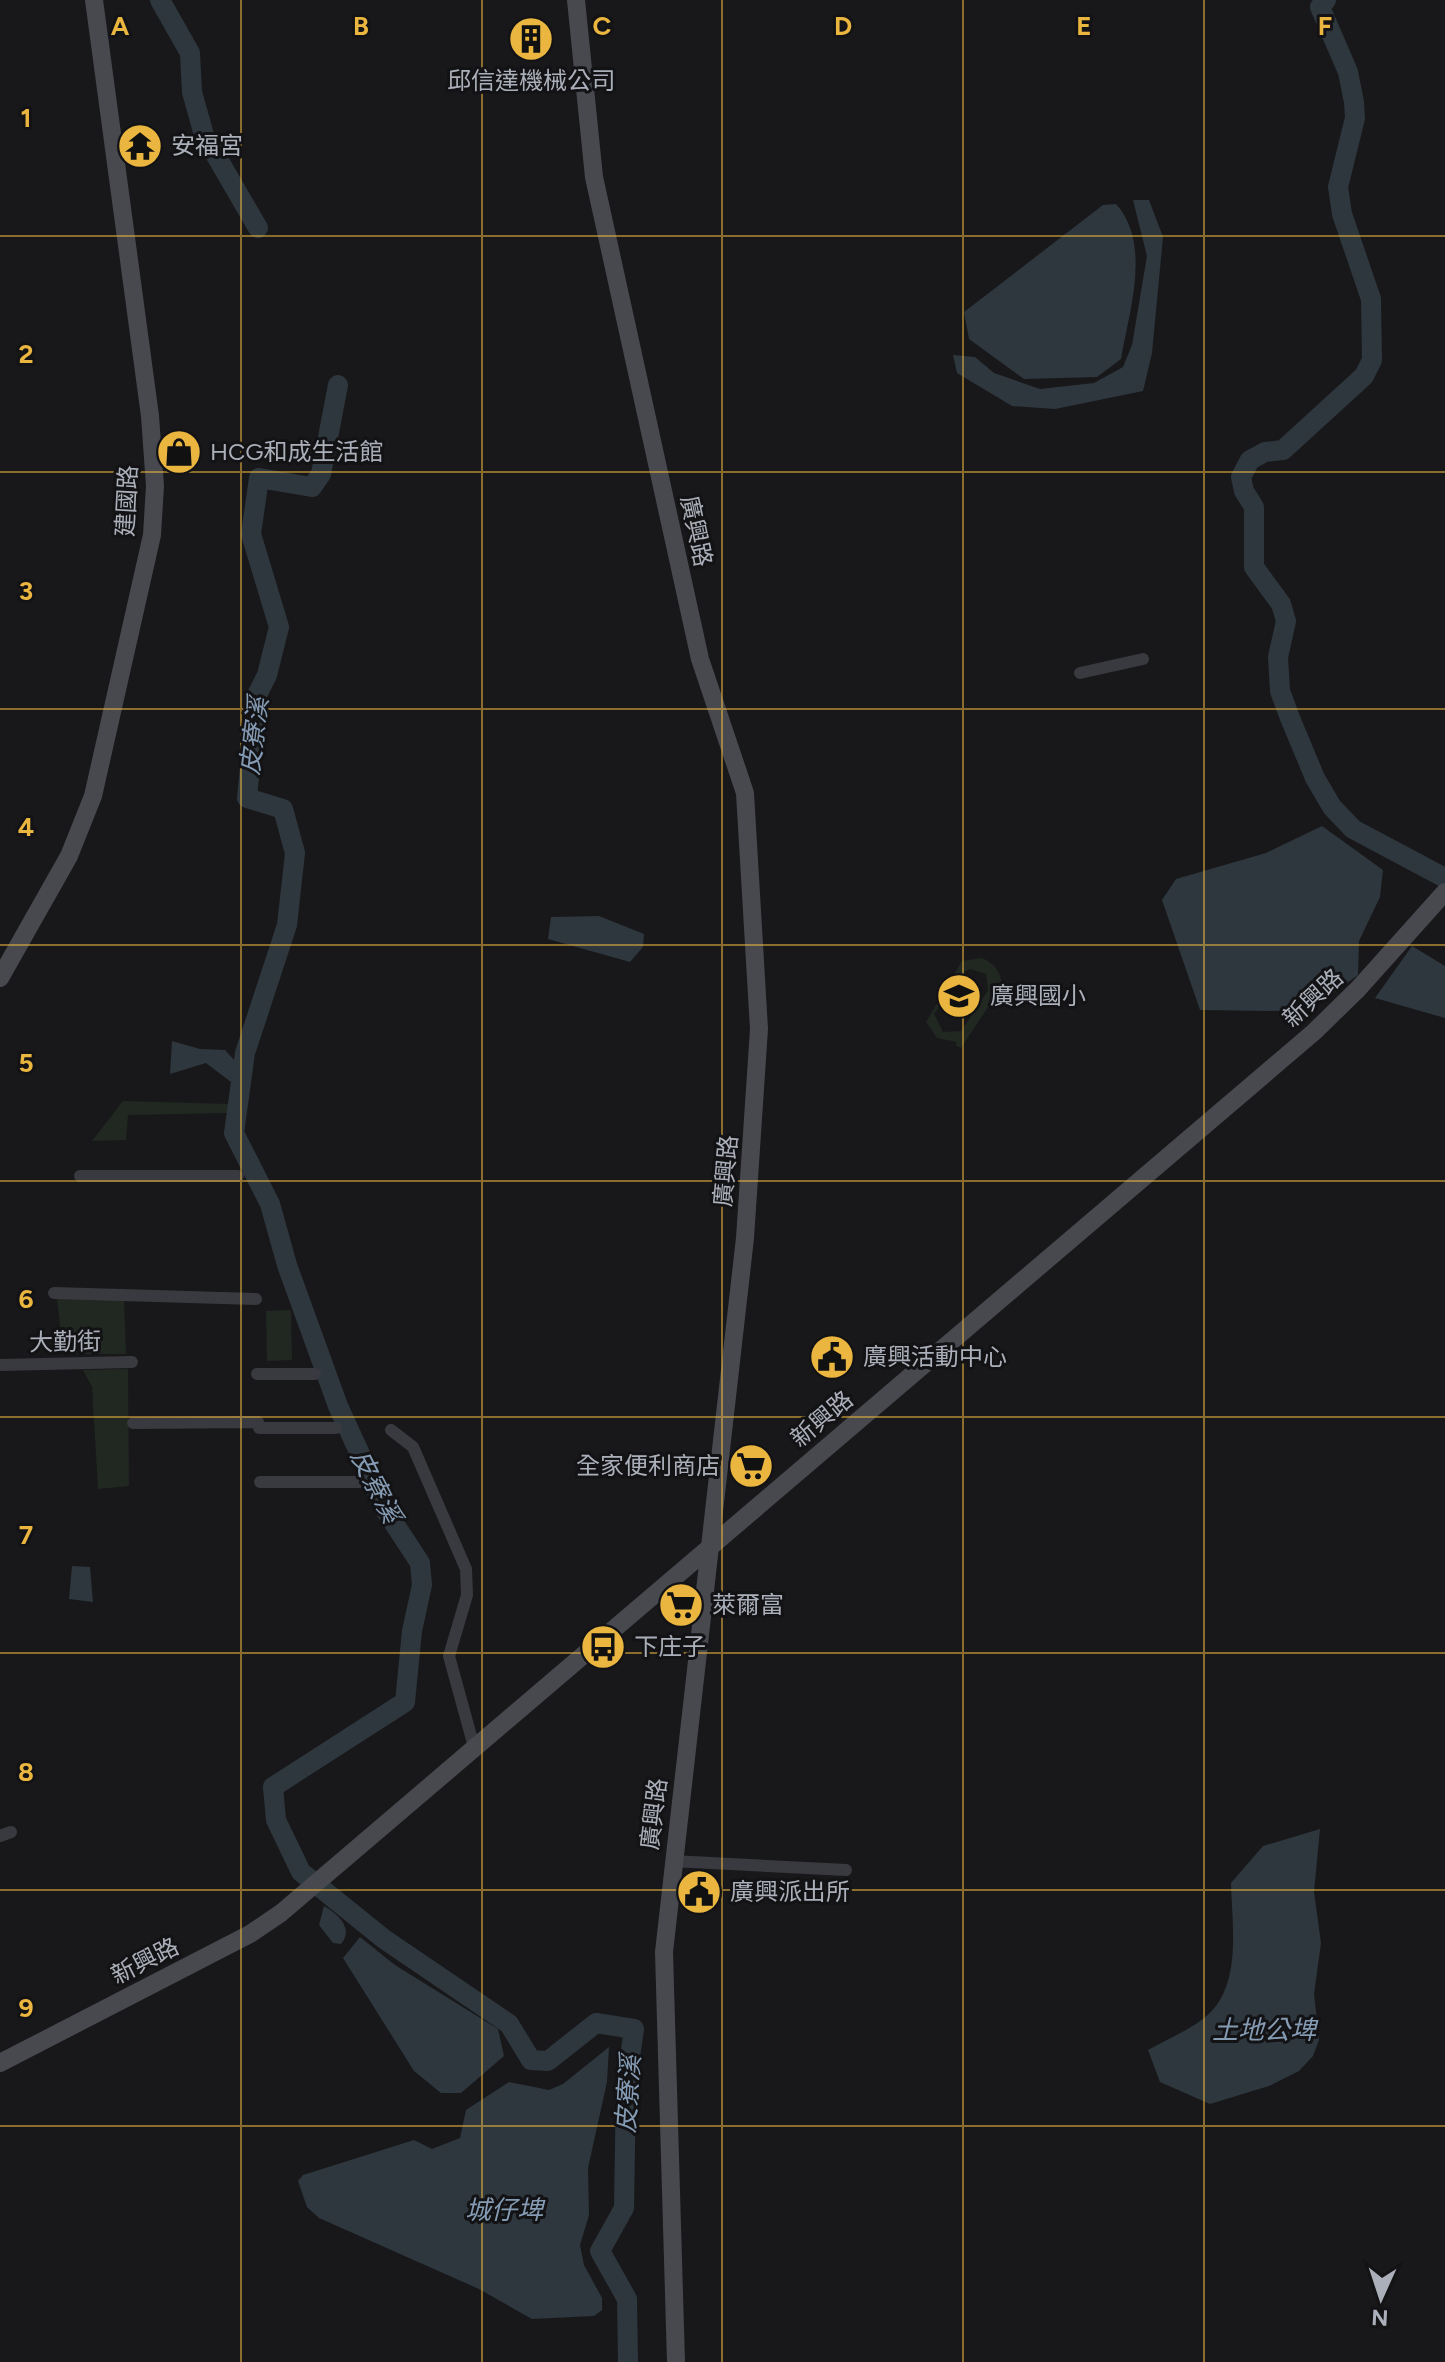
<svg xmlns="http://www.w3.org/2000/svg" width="1445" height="2362" font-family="Figtree,'Noto Sans TC',sans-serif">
<rect width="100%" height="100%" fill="#18181a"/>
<path fill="#202821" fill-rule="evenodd" d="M982 958C995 964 1001 972 1002 986L961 1048 955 1045 957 1042 937 1038 926 1022 962 961ZM970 969 986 974 988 991 961 1031 943 1032 934 1014 961 973Z
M123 1101 229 1104 228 1113 128 1115 126 1140 92 1141Z
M57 1298 124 1299 126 1354H63Z
M291 1310 292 1360 267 1361 266 1311Z
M128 1369 129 1486 98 1489 92 1387 83 1370Z"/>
<path fill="#2e373e" d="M1133 200H1149L1163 237 1152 353 1143 391 1055 409 1012 406 957 373 953 355 975 357 994 373 1040 389 1094 383 1123 367 1132 345 1147 256Z
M1116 204C1152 244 1129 311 1121 359L1097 377 1024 379 969 339 964 312 1103 205Z
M1322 826 1383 870 1380 897 1359 941 1358 975 1321 1002 1281 1011 1200 1010 1162 900 1176 879 1266 853Z
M599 916 644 934 643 947 630 962 548 939 551 917Z
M1412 946 1445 966V1018L1375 998Z
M172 1041 200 1049 225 1050 236 1062 231 1082 206 1063 170 1074Z
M72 1566 90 1567 93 1602 69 1599Z
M1320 1829 1314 1892 1321 1943 1314 1994 1319 2040 1313 2056 1299 2071 1269 2086 1210 2104 1160 2082 1148 2050C1166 2040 1187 2031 1203 2019 1243 1989 1232 1927 1231 1883L1263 1846Z
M324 1906C338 1914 354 1928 341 1944L333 1943 319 1925Z
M360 1937 395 1965 498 2029 504 2056 461 2093H441L414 2071 343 1958Z
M609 2047 607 2082 588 2168 589 2215 580 2245 584 2265 602 2298V2310L594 2316 532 2319 479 2289 319 2218 307 2207 298 2181 303 2175 414 2140 432 2149 460 2138 466 2110 509 2082 549 2090 563 2084Z"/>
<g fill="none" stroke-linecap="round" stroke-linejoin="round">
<path stroke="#2e373e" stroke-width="20" d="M160 0 190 53 192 92 204 135 258 228
M1326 0 1320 7 1348 72 1354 102 1355 118 1338 187 1342 214 1371 299 1372 360 1364 376 1283 450 1265 452 1250 460 1241 477 1244 491 1254 507V567L1281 604 1286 621 1278 657 1280 691 1290 718 1315 778 1332 807 1353 829 1445 878
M338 385 321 474 312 487 259 478 251 534 279 627 267 675 257 695 247 798 283 809 295 853 287 925 245 1053 234 1133 270 1204 287 1265 338 1406 386 1511 420 1563 422 1585 412 1631 405 1702 273 1787 276 1820 301 1872 384 1939 509 2024 531 2060 548 2061 596 2023 634 2029 626 2085 624 2208 600 2251 627 2299 628 2362"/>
<path stroke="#393a3f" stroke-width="12" d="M1080 673 1143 659
M80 1176H238
M54 1293 256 1299
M0 1365 132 1362
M257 1374H315
M133 1423 258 1422
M259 1428H336
M391 1430 413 1447 466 1569 467 1595 449 1656 474 1747
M260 1482H362
M0 1836 11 1832
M672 1861 846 1870"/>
<path stroke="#47494f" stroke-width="18" d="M576 0 594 177 700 659 745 793 759 1029 745 1238 664 1952 676 2362
M0 978 69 856 93 796 152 535 155 486 150 416 94 0
M0 2063 250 1934 281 1913 1314 1032 1358 989 1445 892"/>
</g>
<path fill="none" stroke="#ebb63f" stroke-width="2" stroke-opacity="0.55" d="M241 0V2362M482 0V2362M722 0V2362M963 0V2362M1204 0V2362M0 236H1445M0 472H1445M0 709H1445M0 945H1445M0 1181H1445M0 1417H1445M0 1653H1445M0 1890H1445M0 2126H1445"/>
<defs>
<g id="building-disc" transform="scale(2.3)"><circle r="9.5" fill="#ebb63f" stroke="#131315"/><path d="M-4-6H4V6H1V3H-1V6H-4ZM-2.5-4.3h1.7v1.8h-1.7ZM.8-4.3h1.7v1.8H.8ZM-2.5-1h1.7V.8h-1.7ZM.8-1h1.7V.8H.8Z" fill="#111"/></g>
<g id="temple-disc" transform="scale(2.3)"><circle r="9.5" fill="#ebb63f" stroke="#131315"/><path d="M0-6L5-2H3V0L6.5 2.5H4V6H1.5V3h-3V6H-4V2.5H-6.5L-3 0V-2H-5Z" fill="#111"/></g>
<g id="shop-disc" transform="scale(2.3)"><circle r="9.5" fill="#ebb63f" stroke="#131315"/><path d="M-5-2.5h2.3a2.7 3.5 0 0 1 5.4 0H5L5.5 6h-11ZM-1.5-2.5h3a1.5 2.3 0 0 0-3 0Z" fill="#111"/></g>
<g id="school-disc" transform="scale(2.3)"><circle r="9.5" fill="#ebb63f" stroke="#131315"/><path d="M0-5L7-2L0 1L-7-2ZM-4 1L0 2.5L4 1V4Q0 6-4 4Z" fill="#111"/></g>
<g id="civic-disc" transform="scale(2.3)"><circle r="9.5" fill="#ebb63f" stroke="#131315"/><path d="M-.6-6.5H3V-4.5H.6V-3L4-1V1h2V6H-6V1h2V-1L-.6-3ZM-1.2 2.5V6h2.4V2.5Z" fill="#111"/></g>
<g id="supermarket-disc" transform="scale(2.3)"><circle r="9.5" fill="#ebb63f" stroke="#131315"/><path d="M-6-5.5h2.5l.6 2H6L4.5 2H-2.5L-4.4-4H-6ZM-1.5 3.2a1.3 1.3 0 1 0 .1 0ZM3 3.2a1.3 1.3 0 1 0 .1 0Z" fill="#111"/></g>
<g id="bus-disc" transform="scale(2.3)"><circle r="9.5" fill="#ebb63f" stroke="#131315"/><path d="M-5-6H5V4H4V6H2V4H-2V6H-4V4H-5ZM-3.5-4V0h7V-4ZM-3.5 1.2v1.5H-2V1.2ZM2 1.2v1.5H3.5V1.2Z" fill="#111"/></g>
</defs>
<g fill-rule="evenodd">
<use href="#building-disc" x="531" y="39"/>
<use href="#temple-disc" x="140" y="146"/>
<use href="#shop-disc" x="179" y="452"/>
<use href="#school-disc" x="959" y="996"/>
<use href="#civic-disc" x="832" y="1357"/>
<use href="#supermarket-disc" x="751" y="1466"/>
<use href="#supermarket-disc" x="681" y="1605"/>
<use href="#bus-disc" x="603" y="1647"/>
<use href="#civic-disc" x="699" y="1892"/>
</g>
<g text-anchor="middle" stroke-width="6" stroke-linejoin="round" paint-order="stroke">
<g font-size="24" fill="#abafb9" stroke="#131315" text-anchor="start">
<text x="531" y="89" text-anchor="middle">邱信達機械公司</text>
<text x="171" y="154">安福宮</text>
<text x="210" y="460">HCG和成生活館</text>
<text x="990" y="1004">廣興國小</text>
<text x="863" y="1365">廣興活動中心</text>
<text x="720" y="1474" text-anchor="end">全家便利商店</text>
<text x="712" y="1613">萊爾富</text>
<text x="634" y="1655">下庄子</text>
<text x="730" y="1900">廣興派出所</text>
</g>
<g font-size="24" fill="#abafb9" stroke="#131315">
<text transform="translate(127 501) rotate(-87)" y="8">建國路</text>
<text transform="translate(696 531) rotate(78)" y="8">廣興路</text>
<text transform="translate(1313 998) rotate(-43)" y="8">新興路</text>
<text transform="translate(726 1171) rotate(-85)" y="8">廣興路</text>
<text transform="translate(65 1342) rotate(-1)" y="8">大勤街</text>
<text transform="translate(822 1419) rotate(-40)" y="8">新興路</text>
<text transform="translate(654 1814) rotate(-83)" y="8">廣興路</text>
<text transform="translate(145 1961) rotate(-27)" y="8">新興路</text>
</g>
<g font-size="26" font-style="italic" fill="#849bb3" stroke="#131315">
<text transform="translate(254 736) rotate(-83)" y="9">皮寮溪</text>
<text transform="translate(376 1486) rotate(63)" y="9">皮寮溪</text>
<text x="1264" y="2039">土地公埤</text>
<text transform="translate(628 2094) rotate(-86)" y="9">皮寮溪</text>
<text x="504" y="2219">城仔埤</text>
</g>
</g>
<g font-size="26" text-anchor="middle" font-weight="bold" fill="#ebb63f" stroke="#131315" stroke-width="6" stroke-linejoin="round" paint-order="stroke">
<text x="120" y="35">A</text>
<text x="361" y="35">B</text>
<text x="602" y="35">C</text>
<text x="843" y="35">D</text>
<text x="1084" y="35">E</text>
<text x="1325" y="35">F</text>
<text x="26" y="127">1</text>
<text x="26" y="363">2</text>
<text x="26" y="600">3</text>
<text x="26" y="836">4</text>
<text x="26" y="1072">5</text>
<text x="26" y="1308">6</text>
<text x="26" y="1544">7</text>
<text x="26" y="1781">8</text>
<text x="26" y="2017">9</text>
</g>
<g transform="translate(1381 2298) rotate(183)" stroke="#131315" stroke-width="6" paint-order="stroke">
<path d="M0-6L14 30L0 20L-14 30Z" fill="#abafb9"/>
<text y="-12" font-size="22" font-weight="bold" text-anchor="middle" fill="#abafb9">N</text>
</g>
</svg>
